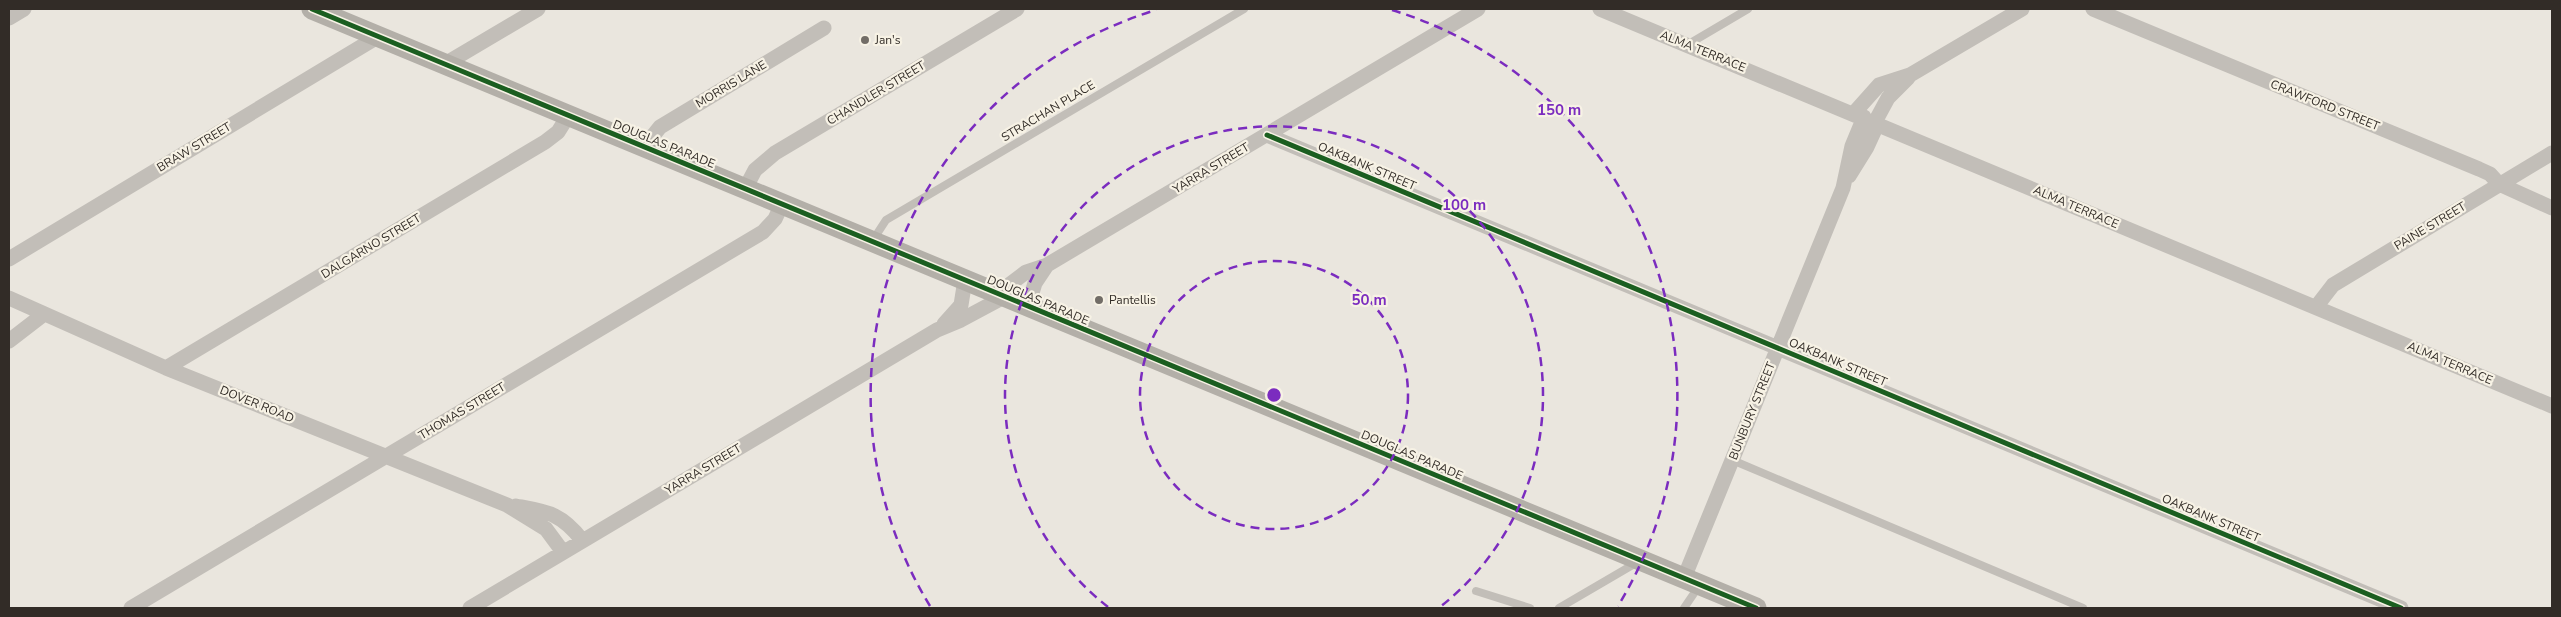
<svg xmlns="http://www.w3.org/2000/svg" width="2561" height="617" font-family="'Nunito Sans',sans-serif">
<rect width="100%" height="100%" fill="#eae6de"/>
<g fill="none" stroke-linecap="round" stroke-linejoin="round">
<path stroke="#c2beb8" stroke-width="8" d="M1687 45 1748 9
M873 240 886 220 1244 9
M1732 460 2083 608
M1476 591 1530 608
M1559 608 1636 563
M1684 608 1699 586"/>
<path stroke="#c2beb8" stroke-width="15" d="M1600 9 2552 406
M2093 9 2479 169 2490 174 2499 184 2552 208
M9 18 24 9
M445 64 538 9
M1854 113 1879 85 1910 75 2022 9
M1875 122 1888 98 1908 78
M1267 135 2401 608
M644 147 660 127 824 28
M1849 176 1867 147 1878 123
M745 189 755 170 775 153 1017 9
M9 259 379 36
M997 294 1026 272 1047 265 1478 9
M9 298 166 368 507 505 546 529 563 552
M1028 306 1035 283 1047 265
M2316 307 2333 285 2552 153
M944 324 961 305 965 280
M9 341 44 314
M166 368 545 142 558 132 568 116
M516 506C548 512 561 513 582 540
M1684 578 1843 188 1852 146 1864 117
M131 608 763 232 775 219 782 204
M470 608 937 330 961 320 1004 297"/>
<path stroke="#b3afa8" stroke-width="21" d="M312 9 1756 608"/>
<g stroke="#f7f2e5" stroke-width="8">
<path id="cycleway" d="M312 9 1756 608
M1267 135 2401 608"/>
</g>
<use href="#cycleway" stroke="#1b5e20" stroke-width="5"/>
</g>
<g fill="none" stroke="#7b2cbf" stroke-width="2.5" stroke-dasharray="9 6">
<circle cx="1274" cy="395" r="134"/>
<path d="M1108 607A269 269 0 1 1 1440 607"/>
<path d="M930 606A403 403 0 0 1 1156 10M1392 10A403 403 0 0 1 1618 606"/>
</g>
<g fill="#726d67" stroke="#f7f2e5" stroke-width="2">
<circle cx="865" cy="40" r="5"/>
<circle cx="1099" cy="300" r="5"/>
</g>
<g text-anchor="middle" stroke-width="4.5" stroke-linejoin="round" paint-order="stroke">
<g font-size="12" fill="#322c27" stroke="#f7f2e5" text-anchor="start">
<text x="875" y="44">Jan's</text>
<text x="1109" y="304">Pantellis</text>
</g>
<g font-size="12" fill="#322c27" stroke="#f7f2e5">
<text transform="translate(1703 51) rotate(22)" y="4">ALMA TERRACE</text>
<text transform="translate(731 84) rotate(-31)" y="4">MORRIS LANE</text>
<text transform="translate(876 93) rotate(-31)" y="4">CHANDLER STREET</text>
<text transform="translate(2325 105) rotate(22)" y="4">CRAWFORD STREET</text>
<text transform="translate(1048 111) rotate(-31)" y="4">STRACHAN PLACE</text>
<text transform="translate(664 144) rotate(22)" y="4">DOUGLAS PARADE</text>
<text transform="translate(194 147) rotate(-31)" y="4">BRAW STREET</text>
<text transform="translate(1367 166) rotate(23)" y="4">OAKBANK STREET</text>
<text transform="translate(1211 168) rotate(-31)" y="4">YARRA STREET</text>
<text transform="translate(2076 207) rotate(23)" y="4">ALMA TERRACE</text>
<text transform="translate(2430 226) rotate(-31)" y="4">PAINE STREET</text>
<text transform="translate(371 246) rotate(-31)" y="4">DALGARNO STREET</text>
<text transform="translate(1038 300) rotate(23)" y="4">DOUGLAS PARADE</text>
<text transform="translate(1838 362) rotate(23)" y="4">OAKBANK STREET</text>
<text transform="translate(2450 363) rotate(23)" y="4">ALMA TERRACE</text>
<text transform="translate(257 404) rotate(22)" y="4">DOVER ROAD</text>
<text transform="translate(462 411) rotate(-31)" y="4">THOMAS STREET</text>
<text transform="translate(1752 411) rotate(-68)" y="4">BUNBURY STREET</text>
<text transform="translate(1412 455) rotate(23)" y="4">DOUGLAS PARADE</text>
<text transform="translate(703 469) rotate(-31)" y="4">YARRA STREET</text>
<text transform="translate(2211 518) rotate(23)" y="4">OAKBANK STREET</text>
</g>
</g>
<circle cx="1274" cy="395" r="8" fill="#7b2cbf" stroke="#f7f2e5" stroke-width="2.5"/>
<g font-size="15" text-anchor="middle" font-weight="bold" fill="#7b2cbf" stroke="#f7f2e5" stroke-width="4.5" stroke-linejoin="round" paint-order="stroke">
<text x="1559" y="115">150 m</text>
<text x="1464" y="210">100 m</text>
<text x="1369" y="305">50 m</text>
</g>
<rect width="2561" height="617" fill="none" stroke="#322c27" stroke-width="20"/>
</svg>
